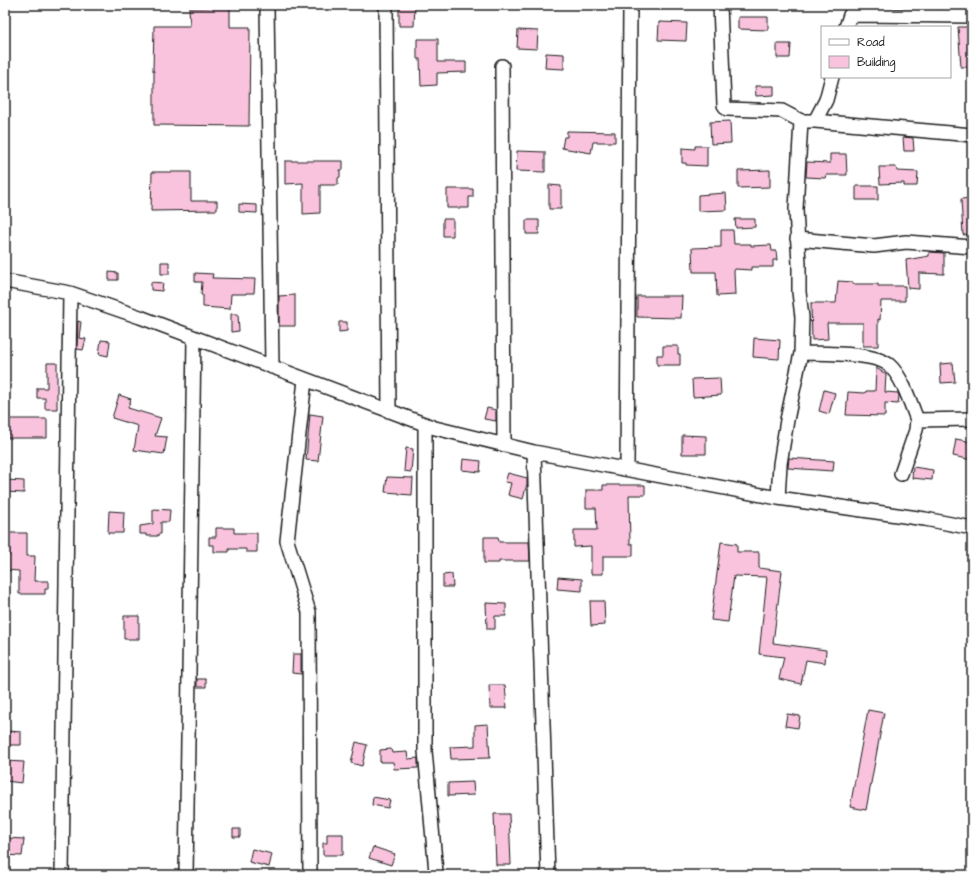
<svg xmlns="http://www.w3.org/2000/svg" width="977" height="880" font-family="'Architects Daughter',sans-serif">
<rect width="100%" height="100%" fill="#fff"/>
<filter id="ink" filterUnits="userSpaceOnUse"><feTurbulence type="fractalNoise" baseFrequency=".025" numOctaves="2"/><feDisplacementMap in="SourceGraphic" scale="8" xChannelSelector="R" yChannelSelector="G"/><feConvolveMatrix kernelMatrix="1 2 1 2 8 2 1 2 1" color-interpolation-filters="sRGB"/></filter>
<g filter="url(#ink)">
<path fill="#f9c3dd" stroke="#1c1c1c" d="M399 5H415L414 26H399Z
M230 7V27H250L249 126 154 125V71H153L154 26H190L189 8Z
M738 17H768V30L738 29Z
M659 22 687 23 686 41 658 40Z
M958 27H972V67H961Z
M518 30 538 31 537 49 517 48Z
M417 39H438V62H466V72L437 73V85L421 86 420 59H417Z
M777 44H791L790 58H777Z
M546 53 564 54V69L545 68Z
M755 86H774V95L756 96Z
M730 121 731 143 711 144 710 122Z
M567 131 615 132V142H593L591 153 562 148 564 137H567Z
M903 137 913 138 914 151H904Z
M695 146H707V166L686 165V163H682V148L695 149Z
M517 151 545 152V172L516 171Z
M830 154H846L847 175H826L825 178 806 177 807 162 830 163Z
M285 161H343V170H340V177L338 178V185H320V213L303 214V183L285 184Z
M879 167H896L897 171 918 172 917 186H904V183L880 184Z
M770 170V187L738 188V171Z
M152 172H191V201H217V210L151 211Z
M549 185 561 186V209H549Z
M856 186H878V200H856Z
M447 189H473V197H469V208H447Z
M726 193 727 210 698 211V195Z
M972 198V234L963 235 961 199Z
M239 204 257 205V213L239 212Z
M443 219H453V236H443Z
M735 219H755V227L736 228Z
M526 220H539V234H526Z
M721 230H733L734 244H751V246L771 245 772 251H776L777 260H773V267H751V270L735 269 734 271 735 295 717 296 716 272H693L692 248 721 247Z
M929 252 944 253V274L919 273V289L908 288 906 260 929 256Z
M161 262H169V274H161Z
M109 272 118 273V280H109Z
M195 273 213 274 212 278 255 279 254 293H246V294H231L230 309 203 307V295H201L202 282H195Z
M838 281 853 282V284H878V286H905V301H881L880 320 878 319V346H863V323H827L828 339 812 340 811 303H836Z
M151 282 163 283 162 291 151 290Z
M295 295V326H279V296Z
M637 296H682L681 318 637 317Z
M231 314H238L239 331 231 332Z
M78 321 81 322 79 338 86 339 83 350 77 349Z
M339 322H347V331L339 332Z
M754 338 780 340 779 359 753 357Z
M101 340 110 341 108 356 99 354Z
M663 346H678V354H680V365H657V355H663Z
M47 363H57V409H45V398H37V388H47Z
M953 363 955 382 941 383 940 364Z
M876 368 886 374 885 392 898 393 899 396 898 404 885 403V416L846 415 848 392 865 393 866 391H875Z
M720 378 721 395 693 397 692 379Z
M824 390 835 393 829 414 819 411Z
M119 395 131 399 128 408 161 418 155 436 167 437 164 454 134 450 138 426 112 418Z
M487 408 496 410V421L484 419Z
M310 414 323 416 318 461 306 460Z
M8 419H47V438H8Z
M682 435 706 436V454H682Z
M956 439 972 442V460L953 456Z
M406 448 413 449 411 472 404 471Z
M789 458 834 461 833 471 788 468Z
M463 459 481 461 480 472 462 470Z
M913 467 933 470 932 480 912 478Z
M508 473 527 478V484L523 499 508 495 511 483 505 482Z
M387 477 413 478 412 495 399 494V493L385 492Z
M5 480 24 481V493L5 492Z
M603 485H645V495H629L630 544H633V556H603V574H591V546L574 547V530H597L596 508H586V490H603Z
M153 509 170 510 169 522H161V534H158V536H146V534H140V526L153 524Z
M109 511 124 512 123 533H108Z
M216 528H234V533H257V552H246V549H229V552H214V545H209V537H216Z
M9 533H27V556H35L34 581H48V589H45V594H19V571L6 570V556H9Z
M484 537H498L499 542H529L530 561H499V563H484Z
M721 542 737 544V552H759V568L782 571 773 643 826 650 825 663 806 660 801 684 779 679 784 657 759 654 767 577 734 576 728 622 711 620Z
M452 574 453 587H443V575Z
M558 577 582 579V591L557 589Z
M590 601H604L605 625 591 626Z
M486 603 506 604V616H495V629H487Z
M124 616H139V639H124Z
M293 654H301V674L292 673Z
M197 679H206V687H197Z
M489 685H505L507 708H490Z
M868 710 884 713 866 810 850 807Z
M787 714 800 716 798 728 785 726Z
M488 724 490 758 451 759 450 747 475 746V725Z
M10 731 21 732V745H9Z
M356 742 367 745 362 766 351 763Z
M391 749 392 753 407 752 408 759 418 758V768L394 769 393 762H380V750Z
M5 761 24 762 22 783 5 781Z
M473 782 474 795 448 796V783Z
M373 797 390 800 388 808 372 805Z
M494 814H509L511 865H496Z
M233 829H240V837H233Z
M327 834H343V855H323V843H327Z
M5 838 24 839 22 856 5 855Z
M373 847 395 854 391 865 369 858Z
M252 849 272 854 269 867 249 862Z"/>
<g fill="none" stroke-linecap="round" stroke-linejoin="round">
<g stroke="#1c1c1c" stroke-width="16">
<path id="minor" d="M267 5 272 367
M386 5 389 411
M720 5 724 105 727 109 782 111 801 121H815L826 100 832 77
M846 27 850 15 972 16
M502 66 504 445
M815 121 972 135
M797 239 874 246 906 242 972 247
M5 281 70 293 140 317 435 428 534 452 778 498 925 519 972 528
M801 353C821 354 874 352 889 365 902 376 911 404 917 420L972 419
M305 380 287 541 309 612 310 875
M425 424V751L436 872
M534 452 548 875
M627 469 630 5
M901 474 916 430 917 420
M778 498 780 464 787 420 801 353 802 317 799 292V264L796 209 801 121
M62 875 70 293
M186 875 194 338"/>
</g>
<use href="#minor" stroke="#fff" stroke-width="13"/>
</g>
</g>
<rect width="977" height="880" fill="none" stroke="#fff" stroke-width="20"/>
<rect x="10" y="10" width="957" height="860" fill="none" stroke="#1c1c1c" stroke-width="1.5" filter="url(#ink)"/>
<rect x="821" y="26" width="130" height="52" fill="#ffffff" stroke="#a4a4a4"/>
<rect x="829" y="39" width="20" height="6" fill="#ffffff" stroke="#a4a4a4"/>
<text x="857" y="46" font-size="12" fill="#1c1c1c">Road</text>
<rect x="829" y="56" width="20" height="12" fill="#f9c3dd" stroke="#a4a4a4"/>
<text x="857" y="66" font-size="12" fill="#1c1c1c">Building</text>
</svg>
